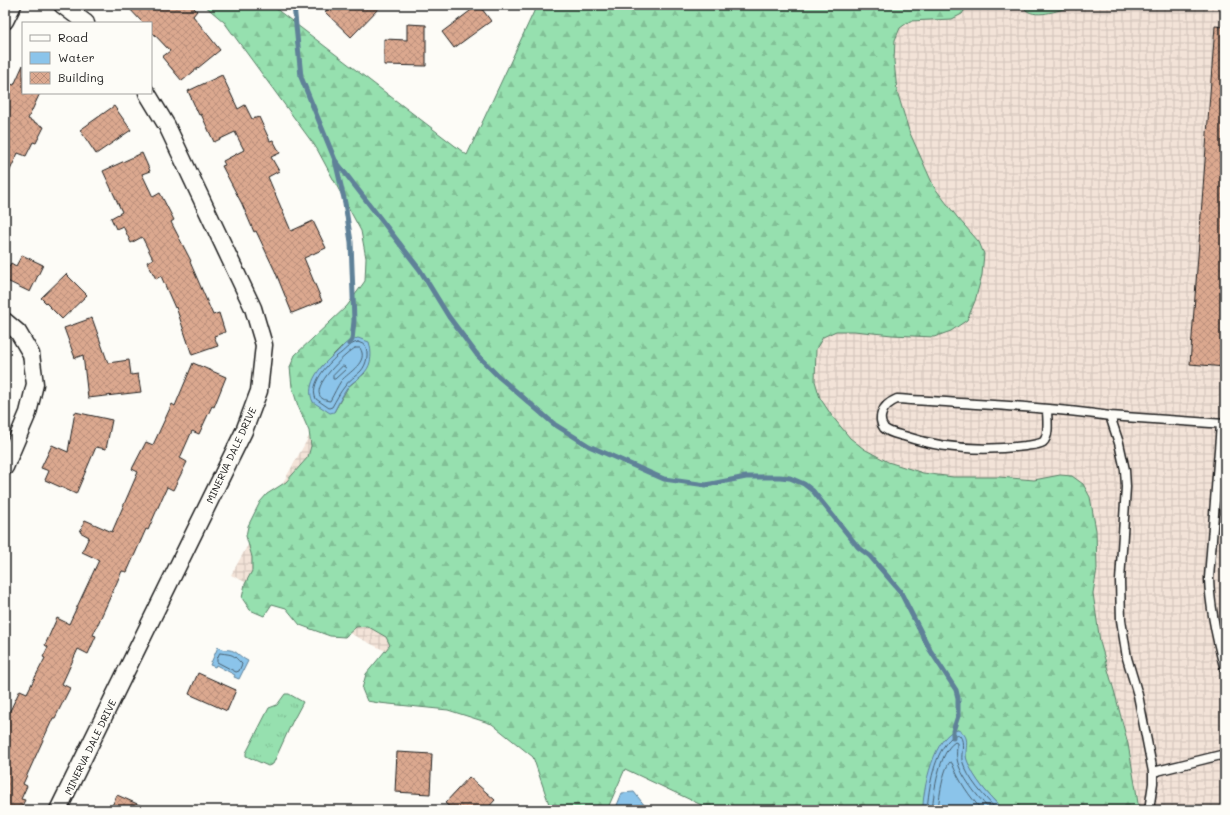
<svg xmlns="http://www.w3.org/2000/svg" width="1230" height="815" font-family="Mali,sans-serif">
<defs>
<pattern id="industrial-grid" width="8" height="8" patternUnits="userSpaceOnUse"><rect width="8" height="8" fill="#f3e3d8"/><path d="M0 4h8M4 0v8" fill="none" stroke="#d0c2b9"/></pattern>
<pattern id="forest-firs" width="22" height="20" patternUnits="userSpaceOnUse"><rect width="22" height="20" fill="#96e0af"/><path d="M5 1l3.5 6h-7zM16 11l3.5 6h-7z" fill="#81c096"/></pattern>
<pattern id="park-tufts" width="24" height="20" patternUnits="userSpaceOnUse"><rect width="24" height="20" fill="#96e0af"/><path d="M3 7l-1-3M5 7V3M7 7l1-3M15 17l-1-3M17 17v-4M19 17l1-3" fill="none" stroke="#81c096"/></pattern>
<pattern id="building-cross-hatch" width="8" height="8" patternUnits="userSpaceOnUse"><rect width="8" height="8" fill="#dba88f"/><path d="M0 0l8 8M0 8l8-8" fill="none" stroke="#bb907b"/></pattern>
</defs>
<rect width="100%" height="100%" fill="#fdfcf7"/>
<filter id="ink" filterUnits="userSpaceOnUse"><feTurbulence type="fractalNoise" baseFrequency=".025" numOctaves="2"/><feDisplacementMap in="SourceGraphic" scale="8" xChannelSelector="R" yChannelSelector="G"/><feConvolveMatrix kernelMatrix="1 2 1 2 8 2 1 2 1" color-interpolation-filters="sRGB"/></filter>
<g filter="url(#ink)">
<path fill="url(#industrial-grid)" d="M537 5H1225V810H712L625 769 231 575 467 156Z"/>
<path fill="url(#forest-firs)" stroke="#597e66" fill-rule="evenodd" d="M204 5H271L467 155 537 5H968L962 14 952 19 910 21 900 28 895 40 894 61 897 91 909 131 934 187 957 217 979 242 984 254 982 275 975 301 967 320 951 331 934 337 892 335 854 331H836L823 337 816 349 815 381 820 398 832 416 850 438 864 449 888 462 923 473 953 477H999L1034 480 1060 475 1072 476 1083 484 1090 497 1096 530 1097 569 1093 593 1100 642 1115 694 1128 744 1136 790 1139 810H1003C991 797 970 776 966 758 965 752 966 745 966 739L958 730 953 731 946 737 926 786 923 810H712L625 769 607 810H551L533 757 492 724 448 710 379 703 367 701 362 689 366 674 390 645 386 637 367 626 356 627 345 637 330 636 300 625 286 608 272 604 264 616 250 610 242 598 245 584 252 571V557L246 536 248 526 260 502 267 494 286 482 308 457 311 446 309 431 298 406 292 387 290 367 295 355 347 306 365 281 366 258 361 231 317 149 224 22ZM342 346 365 373 348 387 334 412 321 367Z
M1022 5H1070L1068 8C1055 11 1030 21 1022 5Z"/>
<path fill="url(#park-tufts)" stroke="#597e66" d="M285 694H289L303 702 295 717 294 718 273 764 268 766 246 756V753L269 708 277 705Z"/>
<path fill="#8bc4ea" stroke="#5f8198" d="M358 338 369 342C372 352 372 364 365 372 361 378 353 381 348 387 343 394 338 404 334 412L330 413 313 402C304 384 322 364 335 354 344 346 345 341 358 338Z
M218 647 224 650C236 648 239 657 248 661L239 679 234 677 235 675 216 665 215 667 210 665Z
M958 730C973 737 963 749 967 760 974 780 989 795 1003 810H923C922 791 935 732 958 730Z
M634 792 645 806 646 810H615L622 793Z"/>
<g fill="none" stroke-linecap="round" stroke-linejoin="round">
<path stroke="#485f6e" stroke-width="1" d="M358 342 365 345C369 353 367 364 361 371 356 376 349 380 345 386 340 392 336 400 332 407L329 408 316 399C309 384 327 365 337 356 345 351 348 344 358 342Z
M355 348H360C369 362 349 372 341 381 337 387 334 394 330 401 298 397 345 354 355 348Z
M343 366 345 367 346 369 335 379H333V376Z
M220 653C235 655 232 654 242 664L239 671 236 672 217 662V659Z
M927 810C929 787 934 752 952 737 955 735 958 733 960 736 965 742 961 754 962 760 968 780 984 796 997 810
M932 810C934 792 939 752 955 742L957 743C957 749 956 754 957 759 960 776 979 798 990 810
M938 810C939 799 943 769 950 762L952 763C959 781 969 796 982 810"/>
<path stroke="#5f8198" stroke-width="5" d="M294 5 301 77 335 160 345 203 351 242 354 321 352 340 349 344
M335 160 420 270 449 317 478 356 498 376 554 424 589 446 664 479 706 485 746 477H780L790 478 804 484 813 491 858 547 870 556 900 591 930 650 956 690 958 698V716L953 731V737"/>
</g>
<path fill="url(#building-cross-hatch)" stroke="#1c1c1c" d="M126 5H191L197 11 193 16 220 50 182 81 162 57 170 51 151 31V23H143Z
M333 5H382L351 37 325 12Z
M478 5H479L491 21 454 48 442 32Z
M407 24 426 25V66L384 65V39L407 40Z
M1215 26 1225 27V367L1190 364Z
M23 65V93H40L28 119 44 127 36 143 33 142 26 156 18 153 5 181V94L10 84 14 85Z
M222 75 238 109 245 105 252 119 259 117 270 141 273 140 280 153 271 157 279 171 268 177 291 231 313 221 326 248 304 258 322 301 292 313 275 271 256 231 254 232 242 204 222 166 225 165 223 161 244 150 235 132 214 142 201 114 199 115 188 91Z
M114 106 131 130 96 154 80 130Z
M142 153 150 171 142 174 153 197 160 193 174 220 171 222 191 261 190 262 213 315 219 313 225 332 214 336 218 346 192 355 176 307 175 308 161 276 156 279 147 262 153 259 142 237 131 243 123 226 116 229 111 218 122 212 103 171Z
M22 255 43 265 30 292 5 280V274L11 263 16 266Z
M66 274 87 295 62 319 41 298Z
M92 318 108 363 129 360 131 375 138 374 141 392 88 398 83 355 75 358 64 328Z
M193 363 226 377 214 407 212 406 199 434 192 431 180 458 187 462 173 490 167 487 148 530 146 529 127 572 122 571 93 635 96 636 88 654 78 649 62 684 70 688 55 718H53L23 784 27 786 21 799 25 800 20 810H5V721L20 690 27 693 45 658 43 657 48 647 45 645 57 618 69 624 99 560 82 552 89 537 80 532 85 520 112 532 138 472 132 469 146 442 153 445 172 404 175 406Z
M75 412 112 420 106 449 96 447 76 494 45 480 49 471 41 468 52 445 68 452Z
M198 673 236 690 227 711 189 694Z
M397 752 432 754 430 794 395 792Z
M469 777 495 800 486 810H453L445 803Z
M117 795 151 810H110Z"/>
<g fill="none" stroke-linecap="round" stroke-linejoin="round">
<g stroke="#1c1c1c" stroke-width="11">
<path id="lane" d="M1047 409C1047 418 1050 436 1043 442 1038 445 1031 445 1025 446 985 451 942 449 904 436 897 434 889 433 884 428 881 424 880 418 882 413 884 406 890 402 897 399 968 404 1040 406 1110 416
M1221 424 1209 578C1210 609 1217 640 1225 670
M1153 772 1225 754
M1149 810 1153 783V772L1138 695 1127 658 1121 620 1120 581 1126 487 1125 470 1119 443 1110 416 1225 424"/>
</g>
<g stroke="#1c1c1c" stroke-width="19">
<path id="street" d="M62 5 86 23
M5 21 13 5
M5 321 18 332 31 354 35 384 28 413 5 467
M58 810 244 431 259 391 264 345 253 308 167 126 147 93"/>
</g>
<use href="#lane" stroke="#fdfcf7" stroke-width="8"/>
<use href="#street" stroke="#fdfcf7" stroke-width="16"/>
</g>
</g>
<g text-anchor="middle" stroke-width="4" stroke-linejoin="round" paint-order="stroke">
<g font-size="10" fill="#1c1c1c" stroke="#fdfcf7">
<text transform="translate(231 455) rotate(-65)" y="4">MINERVA DALE DRIVE</text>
<text transform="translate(90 747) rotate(-64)" y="4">MINERVA DALE DRIVE</text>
</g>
</g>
<rect width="1230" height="815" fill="none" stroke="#fdfcf7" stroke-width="20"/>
<rect x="10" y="10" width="1210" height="795" fill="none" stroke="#1c1c1c" stroke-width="1.5" filter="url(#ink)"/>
<rect x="22" y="22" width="130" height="72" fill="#fdfcf7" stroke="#a3a29f"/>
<rect x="30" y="35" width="20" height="6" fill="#fdfcf7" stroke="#a3a29f"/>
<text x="58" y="42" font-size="12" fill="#1c1c1c">Road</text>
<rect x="30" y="52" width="20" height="12" fill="#8bc4ea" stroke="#a3a29f"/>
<text x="58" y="62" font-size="12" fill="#1c1c1c">Water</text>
<rect x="30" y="72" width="20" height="12" fill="url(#building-cross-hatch)" stroke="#a3a29f"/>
<text x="58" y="82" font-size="12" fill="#1c1c1c">Building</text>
</svg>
